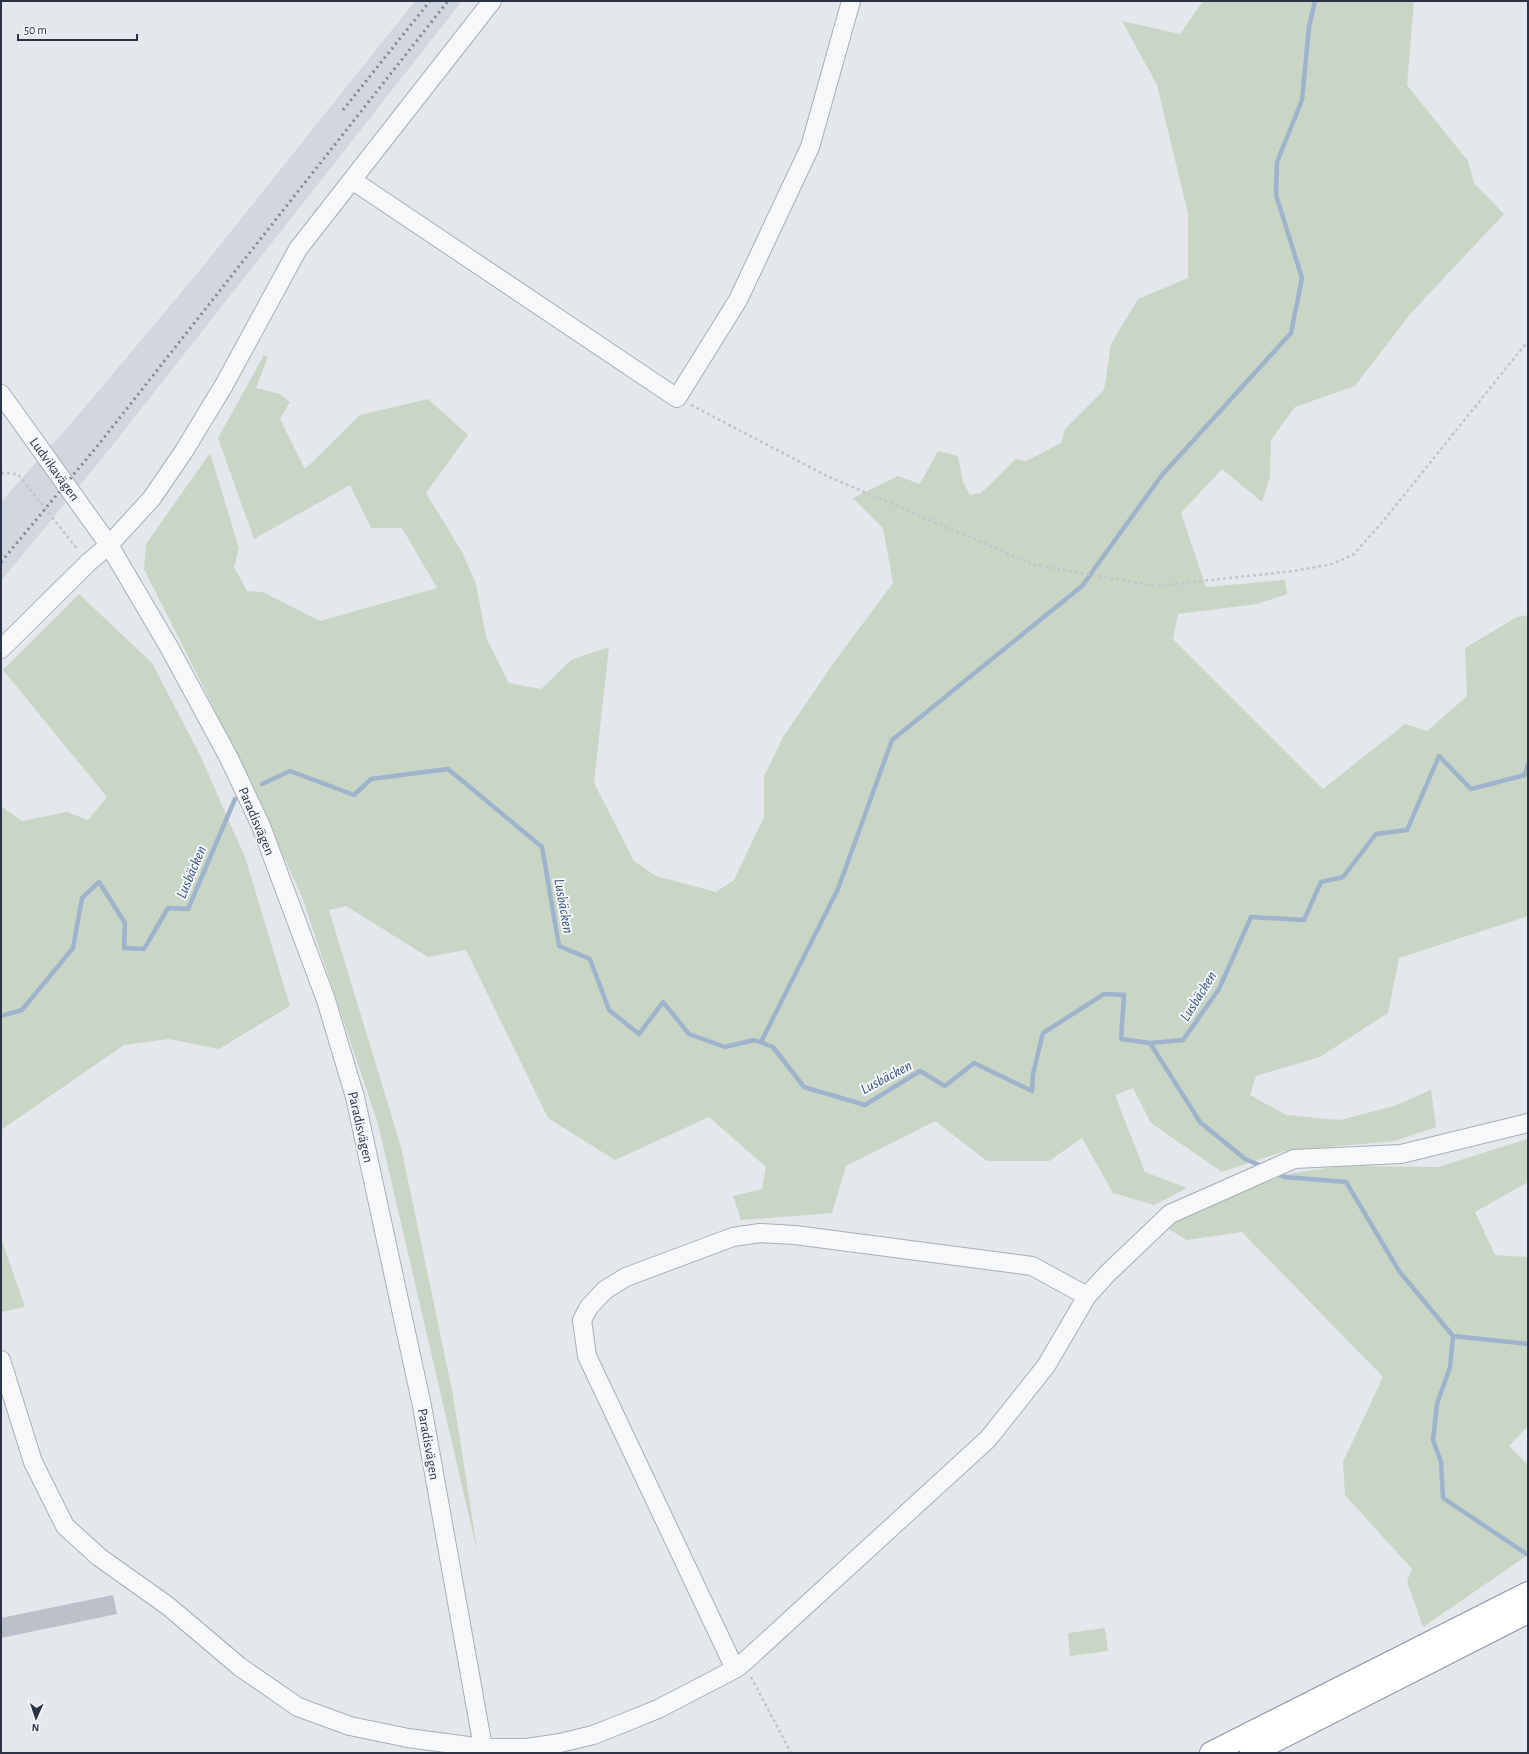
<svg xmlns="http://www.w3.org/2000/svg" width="1529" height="1754" font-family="'Alegreya Sans',sans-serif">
<rect width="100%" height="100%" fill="#e4e7ec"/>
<path fill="#d2d6de" d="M415 1H462L108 451 1 581V502L74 420 196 275Z"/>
<path fill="#c9d6c5" d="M1203 1H1414L1407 85 1468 161 1474 183 1504 214 1411 313 1355 386 1295 407 1271 440 1270 477 1262 502 1222 469 1181 513 1206 587 1285 580 1287 594 1257 604 1178 614 1173 639 1323 789 1405 724 1427 731 1467 696 1465 648 1517 617 1528 615V916L1399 958 1388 1013 1320 1057 1256 1076 1250 1095 1286 1115 1340 1120 1394 1106 1431 1090 1436 1127 1395 1141 1285 1151 1222 1172 1151 1123 1133 1088 1115 1095 1145 1172 1187 1188 1154 1205 1113 1193 1082 1138 1049 1161H987L935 1121 846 1166 832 1213 741 1220 733 1196 762 1189 766 1167 709 1117 615 1160 548 1118 466 950 428 957 346 906 329 910 401 1147 453 1395 478 1555 378 1124 301 894 212 704 144 569 146 544 210 453 239 548 234 567 247 591 263 592 320 621 437 588 402 528H371L350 485 254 539 218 438 264 355 268 357 256 388 280 394 290 402 280 419 305 469 360 415 428 399 468 435 426 493 462 552 476 584 486 637 509 683 541 689 571 660 609 647 594 783 634 861 656 876 716 892 734 880 764 817V777L783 737 837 658 893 583 883 528 853 498 898 476 920 484 938 451 958 456 963 482 970 495 981 493 1016 459 1026 461 1061 443 1065 429 1104 390 1111 344 1138 299 1188 278V214L1157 85 1122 21 1180 34Z
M79 594 152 663 201 757 246 860 290 1006 219 1049 169 1039 124 1045 1 1130V806L22 821 67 812 88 820 107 797 3 670Z
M1528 1139V1182L1475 1212 1495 1255 1528 1257V1428H1526L1509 1446 1528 1465V1555L1423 1627 1407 1581 1412 1569 1345 1495 1343 1462 1383 1377 1242 1232 1187 1240 1162 1225 1286 1174 1341 1166 1438 1167Z
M1 1238 25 1307 1 1312Z
M1105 1628 1108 1651 1070 1656 1068 1633Z"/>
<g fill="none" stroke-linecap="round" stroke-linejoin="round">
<path stroke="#9fb4cc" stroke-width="4.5" d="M262 784 290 771 354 795 371 779 448 769 542 847 559 946 590 959 609 1010 639 1034 663 1002 689 1034 725 1047 754 1040 773 1047 804 1087 865 1105 920 1071 945 1086 974 1063 1032 1091 1033 1074 1043 1033 1104 994 1124 995 1121 1039 1150 1043 1183 1040 1219 989 1251 917 1304 920 1321 882 1343 877 1376 834 1407 830 1439 756 1471 789 1525 775 1528 764
M1 1016 22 1010 73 948 82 898 99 882 125 923 124 948 144 949 168 908 188 909 235 799
M761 1042 838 889 892 740 1082 586 1162 475 1291 333 1302 278 1276 195 1277 162 1302 100 1309 27 1315 1
M1150 1043 1200 1122 1245 1159 1264 1167
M1276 1173 1285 1177 1346 1182 1399 1271 1453 1336 1528 1344
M1453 1336 1450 1367 1437 1404 1433 1440 1441 1462 1443 1498 1528 1555"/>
</g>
<path fill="#bbc0ca" d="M113 1595 117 1614 1 1638V1618Z"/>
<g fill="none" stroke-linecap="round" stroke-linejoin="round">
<g stroke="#a9aeb7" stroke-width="20">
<path id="minor" d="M352 180 677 398 738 300 810 147 851 1
M1 394 109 545 169 647 229 758 261 826 326 1000 355 1097 422 1406 484 1753
M1 649 89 562 109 545 152 498 184 451 224 385 298 249 492 1
M1 1360 33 1462 65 1526 99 1557 168 1606 240 1667 298 1707 350 1726 408 1738 483 1748H527L560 1743 593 1735 621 1724 658 1709 735 1669 743 1663 988 1439 1046 1366 1087 1296 1108 1273 1170 1214 1294 1159 1401 1154 1528 1123
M735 1669 587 1356 582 1320 589 1307 605 1290 626 1277 733 1237 760 1233 795 1235 1032 1266 1087 1296"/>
</g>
<g stroke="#8b94a3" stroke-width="24">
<path id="highway" d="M1211 1753 1528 1593
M1251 1753 1528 1612"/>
</g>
<path stroke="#c2c5cb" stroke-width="2.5" stroke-dasharray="3 3" stroke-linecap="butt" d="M691 405 827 476 1035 565 1156 586 1294 571 1332 564 1353 555 1380 525 1528 341
M1 473 18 474 78 550
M751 1677 791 1753"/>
<use href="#minor" stroke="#f7f8fa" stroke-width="18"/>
<use href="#highway" stroke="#fff" stroke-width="22"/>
<path stroke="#7d8696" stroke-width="3" stroke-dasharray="2 4" stroke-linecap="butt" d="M343 110 430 1
M1 562 99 444 448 1"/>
</g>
<g text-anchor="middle" stroke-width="4" stroke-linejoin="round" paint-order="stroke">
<g font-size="14" fill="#2b3445" stroke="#f4f6f9">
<text transform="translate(55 469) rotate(54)" y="5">Ludvikavägen</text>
<text transform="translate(257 821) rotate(67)" y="5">Paradisvägen</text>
<text transform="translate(361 1127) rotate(77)" y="5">Paradisvägen</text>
<text transform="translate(429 1444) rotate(80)" y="5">Paradisvägen</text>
</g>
<g font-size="15" font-style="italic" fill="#34527a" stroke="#f4f6f9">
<text transform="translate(191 872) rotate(-67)" y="5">Lusbäcken</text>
<text transform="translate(564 906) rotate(80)" y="5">Lusbäcken</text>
<text transform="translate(1198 996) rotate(-58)" y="5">Lusbäcken</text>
<text transform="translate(886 1077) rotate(-28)" y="5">Lusbäcken</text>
</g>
</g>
<rect width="1529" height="1754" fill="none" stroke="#2b3445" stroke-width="4"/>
<g transform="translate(36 1718) rotate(183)" stroke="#f4f6f9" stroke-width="3" paint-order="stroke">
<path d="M0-3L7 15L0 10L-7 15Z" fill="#2b3445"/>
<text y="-6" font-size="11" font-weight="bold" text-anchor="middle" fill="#2b3445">N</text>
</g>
<path d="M18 34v6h119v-6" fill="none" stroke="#2b3445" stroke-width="2"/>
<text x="24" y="34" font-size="12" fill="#2b3445" stroke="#f4f6f9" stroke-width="3" paint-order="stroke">50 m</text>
</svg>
